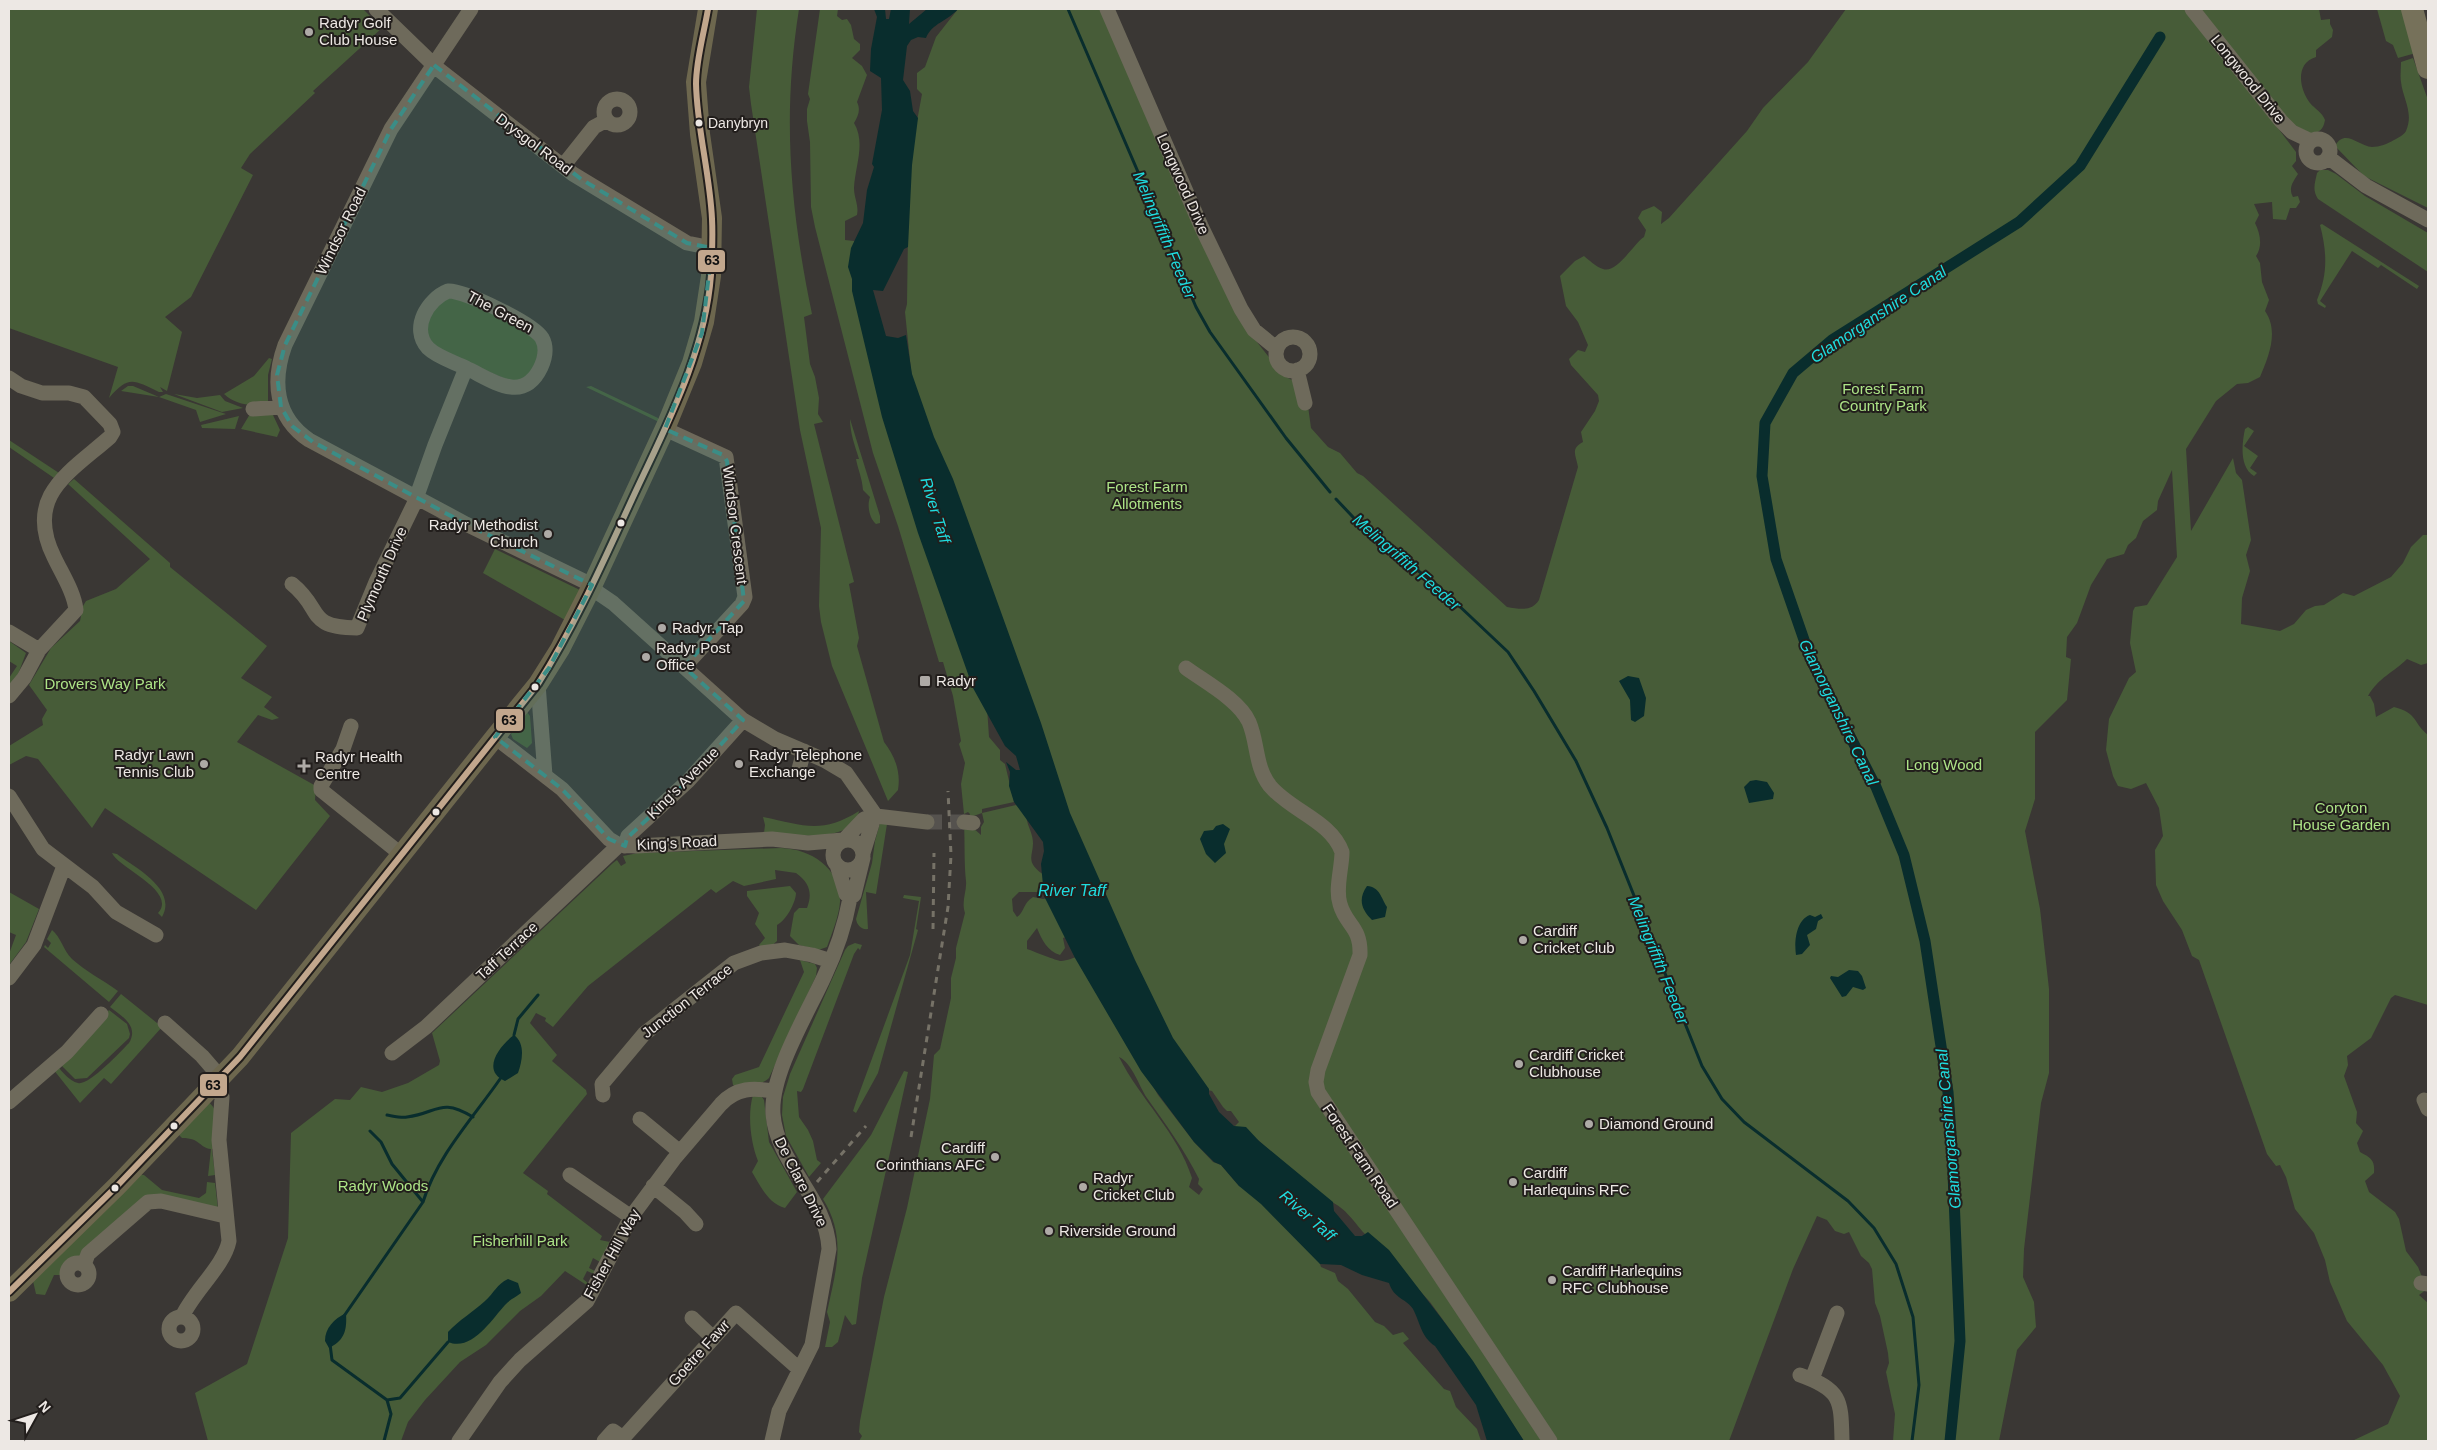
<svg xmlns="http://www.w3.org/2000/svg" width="2437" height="1450" font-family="Helvetica,sans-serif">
<rect width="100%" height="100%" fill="#3a3734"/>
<path fill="#475c38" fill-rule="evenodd" d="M9 9H363L382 28 313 91 315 93 250 154 241 168 253 175 191 297 165 317 182 332 167 391 160 387 163 392H159C133 380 129 375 109 398L118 367 9 328Z
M757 9H799C782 116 790 208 812 314L804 317 810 364 815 377 819 398 818 414 823 422 814 424 854 582 849 584 859 638 857 646 884 742C895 756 901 772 898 790L888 801 832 666 821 622 819 606 821 528 800 430 751 104 749 87Z
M820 9H838L837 16 842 20 847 19 851 25 854 39 860 44V50L852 58 862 66 867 75 857 102C861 110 858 116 854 123 866 143 855 166 854 188 854 198 859 205 857 215L845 221V240L854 241 857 274 987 707 989 737 1000 750V760L1005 764 1014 802 982 809V813L1016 805 1026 813C1026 822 1030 828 1032 836 1037 855 1020 860 1047 877L1045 892H1019L1012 899 1013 911 1017 917C1024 913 1023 903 1033 897L1043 899 1056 897 1069 936 1063 938 1065 948 1060 955C1047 951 1042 940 1037 928L1027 941V949C1033 951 1057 961 1061 961 1067 961 1074 957 1081 956L1158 1095 1194 1142 1213 1162 1221 1165 1239 1186 1247 1187 1318 1258 1321 1267 1335 1273 1338 1281 1348 1289 1375 1322 1384 1326 1393 1335 1403 1332 1409 1339 1403 1343 1444 1389 1450 1391 1456 1407 1477 1429 1481 1441H859L862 1436 859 1432 860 1421 884 1297 907 1208 930 1099 934 1055 940 1049 951 998V978L956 958V948L965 913C961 901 967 892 966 881 964 863 965 843 964 824L972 827 981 835V827L984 822 982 813 968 818 970 814 968 812 964 814 961 784 965 763 959 744 961 741 953 696 943 662H939L898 526 873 453 815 227 811 207 810 142 807 121V109L810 99 808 94ZM1119 1057C1132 1063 1139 1086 1147 1098 1166 1125 1184 1149 1199 1179L1198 1184 1203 1189 1199 1195 1189 1187 1192 1178C1178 1133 1140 1099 1119 1057Z
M958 9H1103L1249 332 1284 376 1292 380 1308 406 1311 428 1328 447 1340 453 1357 473 1363 476 1507 607C1520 609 1531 612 1539 600L1578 467C1576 455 1570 449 1583 442L1581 432 1595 411 1599 401 1598 395 1571 365 1569 359 1578 350 1585 352 1588 345 1578 322 1566 306 1560 276 1575 261 1584 256C1589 260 1596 267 1603 269 1617 274 1634 243 1644 237L1646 230 1638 218 1642 211 1654 206 1662 212 1661 224 1669 218 1747 131 1763 108 1808 62 1846 9H2188L2296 152V161L2292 166 2298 174C2293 182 2288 188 2293 197L2298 196 2300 202 2296 208H2290L2286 220 2273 219 2272 202 2254 204 2259 215 2255 223C2260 233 2263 246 2256 256L2260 263 2262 282 2269 300 2265 311C2279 331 2269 356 2260 377L2248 383 2237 384 2216 401 2186 449 2191 531 2233 458 2236 473 2242 480 2251 540 2246 555 2250 571 2242 598 2241 624 2280 631 2294 624 2306 610 2315 606 2324 605 2343 593 2354 596 2391 577 2403 563 2411 547 2423 535H2428V663L2421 665 2407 659C2393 673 2379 677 2368 696H2370L2374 704 2376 717 2394 707C2418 713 2413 723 2428 735V1005L2395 995 2391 998 2371 1038 2347 1056 2348 1065 2344 1076 2357 1112 2356 1123 2363 1131 2357 1143 2360 1152C2371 1158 2375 1160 2374 1173L2365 1181 2369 1192 2395 1212 2399 1219 2406 1251 2418 1267 2427 1289 2419 1295 2428 1303V1441H2352L2388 1424 2400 1396 2383 1365 2347 1321 2330 1282 2325 1260 2314 1233 2295 1209 2286 1177 2280 1165 2276 1166 2267 1154 2199 960 2192 956 2182 930 2163 901 2156 885 2155 850 2163 836 2159 808 2146 783 2131 789 2118 786 2113 776 2106 750 2108 729 2109 719 2129 678 2136 672 2130 643 2133 611 2135 607 2147 605 2177 557 2172 470 2158 501 2157 510 2143 521 2136 538 2128 545 2124 554 2107 559 2091 585 2077 623 2067 637 2066 657 2071 659 2067 700 2035 732V799L2025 831 2040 909 2049 989V1073L2041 1103 2024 1249 2023 1277 2034 1302 2036 1327 2017 1350 1999 1441H1893L1895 1414 1886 1372 1889 1363 1888 1353 1880 1316 1875 1303 1872 1269 1869 1263 1861 1256 1849 1232 1844 1234 1835 1231 1827 1220 1817 1216 1793 1269 1729 1441H1524L1454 1335 1430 1302 1368 1234H1365C1352 1220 1345 1206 1325 1199L1258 1140 1234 1127 1239 1122 1231 1111H1227L1223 1107 1212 1091 1203 1089 1181 1051 1173 1044 1068 819 1013 647 967 524 914 399 905 312 907 304 908 234 900 213 922 94 917 89V73L925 67 936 37Z
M2198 9H2319L2321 20 2330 19V24L2333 30 2332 37 2316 50V57C2295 63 2299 89 2310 103 2315 109 2322 112 2325 120 2323 130 2320 132 2311 134L2290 123Z
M2377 9H2403L2416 53 2398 58 2393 45 2386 41Z
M2413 58 2428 100V208L2364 176 2335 146C2345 128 2358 146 2372 147 2380 147 2387 144 2394 140 2398 138 2404 135 2406 131 2414 113 2403 99 2401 82 2400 76 2401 69 2401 62Z
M2320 170H2328L2336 174 2365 196 2428 233V272L2318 199C2312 190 2315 183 2317 173Z
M2322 224 2419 286 2417 289 2381 265 2378 268 2352 251 2320 301 2326 306 2325 308 2318 304 2317 300C2328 274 2327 252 2320 225Z
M451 295 530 330 540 346 533 372 515 383 438 350 426 333V328L434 307Z
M269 358 272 359 268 375V403C252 407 236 405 224 394L254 376Z
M128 386H133L159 397 166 394 226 414 200 422 196 410 159 397 121 391Z
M591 386 658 418 659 422 586 387Z
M174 394 197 398 220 395 225 401 243 408 222 412Z
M250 414 273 415 280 430 277 437 241 429Z
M239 416 235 429 202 428 201 425Z
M850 419 880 516V523L876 524C869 518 867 505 870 497L863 490C862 477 858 470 856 459H859C855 446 850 433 850 419Z
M2248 427 2254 431 2244 446 2258 456 2250 468 2257 473 2254 476C2239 467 2242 443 2245 429Z
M9 440 59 473 54 478 9 447Z
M74 479 170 563V567L267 646 241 678 272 697 264 707 279 718 272 720 258 715 237 742 316 786 315 800 330 816 256 910 105 808 92 828 38 759 26 756 9 765V746L43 725 42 719 47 710 29 685 51 648 80 621 83 606 86 601 116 589 150 559 68 484Z
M495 549 580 590 565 620 483 573Z
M9 641 26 653 17 677 9 686V678L17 666 9 661Z
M527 712 530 716 532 743 527 748 513 739 511 734Z
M859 811C853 846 787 834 764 833L765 825 763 817C803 825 821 835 859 811Z
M880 823 928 824V829L887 824 876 894 866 892 868 929C861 930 857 925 856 919L872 863 875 841Z
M781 848C811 849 841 868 840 902 839 916 832 933 827 947L818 950 799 945 790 936 794 913 799 908H807C813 893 809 882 796 873L775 870 776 879 744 886 733 881 716 893 711 889 588 986 553 1027 545 1021 546 1018 536 1013 530 1023 557 1055 552 1061 586 1090 587 1094 523 1173 548 1191 547 1194 602 1236 600 1240 610 1242 600 1262 593 1258 589 1268 595 1271 594 1274 587 1271 583 1279 589 1284 588 1286 565 1271 541 1296 520 1311 486 1345 460 1362 425 1400 408 1422 401 1441H208L195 1393 247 1364 288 1238 291 1133 335 1099 350 1100 361 1087 382 1092 408 1083 439 1065 440 1061 432 1033 613 863 617 860 621 866 626 863 623 856 638 853Z
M112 853 117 854C134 867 178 889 162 917L158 913C178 891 117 867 112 853Z
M790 886 796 893C796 902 786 921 777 925V941L769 948 761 947 759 945 765 938 755 924 759 913 747 896V891Z
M9 892 39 909 26 942 9 965V954L16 935 9 932Z
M904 895 921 897 916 929 918 930 878 1073 856 1113 853 1111 856 1102 910 955 919 901 903 898Z
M52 930C61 937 63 950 72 959 85 971 103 980 118 991L109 1002 44 947 45 945 48 948 51 943 47 939Z
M855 943 862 945 860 950 858 948 854 954 803 1089 801 1092 797 1091 799 1117 808 1130 813 1141 817 1160 821 1163 809 1177 786 1136 782 1115 783 1097 790 1074 845 950 848 946Z
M800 960 815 964 817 968 816 976 769 1078C762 1085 742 1089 733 1085L732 1079 735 1075 759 1067 804 972Z
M121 994 162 1027 111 1084 104 1078 80 1103 53 1069 57 1066C63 1072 69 1081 78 1083 89 1086 120 1052 129 1043 139 1026 123 1017 110 1007Z
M109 1010 127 1024 130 1034 129 1038 87 1078 75 1079 60 1064 80 1045Z
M904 1071 908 1072 862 1278 856 1324 852 1325 845 1315 838 1342 832 1347H825L830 1322 827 1312C836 1270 847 1238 823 1199L871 1135Z
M753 1095 762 1097 764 1100 769 1142 797 1192 785 1208C768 1204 760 1185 752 1172L758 1161C751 1144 747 1115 753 1095Z
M208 1102C222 1111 217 1134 216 1148L212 1149 215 1175 208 1176 211 1149C199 1148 201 1138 182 1138L177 1133Z
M135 1174 144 1175 162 1190 199 1198 206 1193 207 1182 215 1183 218 1209 138 1202 76 1260 71 1263 66 1275H54L45 1295 36 1294 33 1281Z"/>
<path fill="#092d2d" d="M874 9H885L886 19H889L891 9H910L909 24 927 9H958C948 21 932 23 926 38L918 37 911 40 907 46 903 80 910 91 913 111 918 118 912 165 908 247 904 249 883 291 873 290 886 336 898 338 906 335 912 374 934 437 953 479 1041 723 1070 813 1135 960 1173 1038 1209 1089V1094L1219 1112 1234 1126 1246 1127 1259 1141 1333 1202 1334 1211 1355 1236H1362L1368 1232 1389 1250 1445 1323 1473 1361 1524 1441H1487L1476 1405 1435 1346C1421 1337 1420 1322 1413 1309 1407 1299 1394 1299 1389 1283L1362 1275 1341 1265 1320 1264 1261 1204 1239 1186 1221 1165 1214 1162 1194 1142 1141 1071 1075 958 1044 896 1041 864 1044 851 1043 842 1014 802 1009 786 1010 772 1006 762 1016 770H1020L1016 756 1005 746 973 688 918 533 882 417 852 291V279L848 267 851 248 863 223 867 190 874 167 872 164 882 110 881 78 870 71 871 49 877 17Z
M1628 676 1639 678 1646 698 1644 716 1635 722 1631 720 1630 700 1619 681Z
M1756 780 1767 782 1774 793 1773 799 1749 803 1744 787 1750 781Z
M1223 824 1230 829 1224 844 1226 853 1215 863 1206 854 1200 839 1204 831 1213 830 1216 826Z
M1367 886C1380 887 1381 898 1387 907L1385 917 1372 920C1361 909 1358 899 1367 886Z
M1821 914 1823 918 1818 921 1816 929 1807 935 1810 945 1802 954 1796 955C1794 942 1796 920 1810 915L1815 917Z
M1849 970 1858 971 1862 976 1866 988 1863 990 1853 987 1846 996 1842 997 1830 978 1831 976 1838 977Z
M514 1035C526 1044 522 1061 518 1073L505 1081C481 1071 499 1046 514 1035Z
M508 1279 518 1283 521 1293C516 1297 509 1300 505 1305 492 1319 472 1352 448 1342V1332C459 1320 473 1312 485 1301 494 1293 497 1284 508 1279Z
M346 1313C347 1330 345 1340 329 1348L325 1341C325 1328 334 1319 346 1313Z"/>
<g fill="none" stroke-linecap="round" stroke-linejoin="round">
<path stroke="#092d2d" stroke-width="3" d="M1068 9 1196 307 1210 332 1286 438 1330 492
M1336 499 1368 533 1437 585 1508 652 1534 691 1576 761 1607 828 1702 1066 1722 1099 1744 1122 1848 1201 1874 1228 1896 1264 1913 1317 1919 1385 1912 1441
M514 1035 518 1019 538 995
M387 1115C393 1116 401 1118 407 1117 438 1113 440 1097 473 1117
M370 1131 381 1142 392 1164 423 1202
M344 1316 423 1202C437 1156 473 1118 500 1079
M330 1344 332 1360 387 1400 400 1398 448 1342
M384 1441 391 1414 387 1400"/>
<path stroke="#092d2d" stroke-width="11" d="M1950 1441 1960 1341 1952 1149 1948 1092 1925 941 1904 855 1876 787 1811 660 1776 559 1762 476 1765 423 1793 373 1832 340 2019 222 2080 166 2160 37"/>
<path stroke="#55524e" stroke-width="15" stroke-dasharray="15 8" stroke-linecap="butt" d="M927 822H964"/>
<path stroke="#6e6a5b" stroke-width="15" d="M376 9 438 69 573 174 687 243 712 248
M471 9 391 129 285 345C272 381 275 417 309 440L466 524 592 585
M1107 9 1201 226 1241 309 1254 330 1276 348
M2192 9 2281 121 2292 132 2311 141
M604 112a13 13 0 1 1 26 0a13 13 0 1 1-26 0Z
M2306 151a12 12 0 1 1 24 0a12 12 0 1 1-24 0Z
M2328 157 2366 186 2428 220
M563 166 594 127 607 120
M1276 354a17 17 0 1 1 34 0a17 17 0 1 1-34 0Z
M1297 370 1305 403
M9 378 21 386 42 393H69L84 397 110 424 113 432 110 437C69 473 24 496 54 557 62 574 74 592 76 610L39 650 24 678 9 696
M253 409 281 407
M665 429 726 457 745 597 742 604 684 667
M292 584C324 610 305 627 357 628L376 582 414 504 435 445 466 368C492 380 523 405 541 367 545 358 547 347 542 338 534 324 464 290 448 291 428 299 410 328 428 348 437 357 454 362 466 368
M591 588 613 603 743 720 775 739 824 760 846 773 876 816 927 822
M9 632 39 650
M1186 668C1205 682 1239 700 1249 722 1258 743 1255 767 1270 786 1291 811 1331 821 1342 852 1342 868 1335 889 1340 904 1346 926 1361 926 1360 955L1318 1070 1316 1082 1318 1092 1550 1441
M538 684 545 775
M351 726 343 749 321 786V790L402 855
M495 737 562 789 609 839 619 845 636 846 772 839 808 843 843 840
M799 769 804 751
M9 796 43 849 93 887 116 912 156 935
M964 822 973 823
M833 855a15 15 0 1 1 30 0a15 15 0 1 1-30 0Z
M844 840 864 819 873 815
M625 846 628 836 688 781 743 720
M863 853 872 824 871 816
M837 865 846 894 850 898
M9 978 34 945 64 866
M165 1023 202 1056 221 1078
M392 1053 426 1027 619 845
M603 1095 602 1084 644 1034 734 963 761 953 785 950 812 955 831 961
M2424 1100 2428 1109
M9 1102 67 1052 101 1014
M640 1119 680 1152
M570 1175 631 1217
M653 1186 685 1212 696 1224
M67 1274a11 11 0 1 1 22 0a11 11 0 1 1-22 0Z
M84 1265 88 1254 148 1202 161 1201 225 1216
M2421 1283 2428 1284
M182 1317C193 1292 224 1266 229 1241L219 1140 222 1097 214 1086
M169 1329a12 12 0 1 1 24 0a12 12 0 1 1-24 0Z
M692 1318 713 1338
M1800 1375C1842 1390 1841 1400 1842 1441
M1812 1379 1837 1313
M459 1441 500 1382 520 1360 587 1301 631 1217 674 1159 721 1104C737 1087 753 1088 774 1091
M604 1441 613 1431 623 1438 736 1313 799 1369
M772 1441 779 1411 812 1345 829 1249C827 1198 777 1165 773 1114 770 1075 807 1014 824 977 836 952 845 925 850 898L854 895 863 858"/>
<path stroke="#6d674e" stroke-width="20" d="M9 1292 118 1185 240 1057 495 737 538 684 560 649 591 588 667 424 692 363 704 322 711 276 712 218 700 134 696 82 708 9"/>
<path stroke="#76715a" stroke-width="22" d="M2412 9 2428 68"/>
<path stroke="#767267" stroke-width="3" stroke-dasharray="6 6" stroke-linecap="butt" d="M933 929 934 853
M911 1137 948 907 951 855 948 791
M817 1182 866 1126"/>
<g stroke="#221e1c" stroke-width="10">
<path id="bus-1" d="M9 1292 118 1185 240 1057 538 684C576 624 604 560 634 495 666 426 705 354 711 275 712 257 713 237 712 219 710 174 697 129 696 84 696 60 704 33 708 9"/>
</g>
<use href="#bus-1" stroke="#c2a78d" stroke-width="6"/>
</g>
<path fill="#3b8d86" fill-opacity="0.2" stroke="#3b8d86" stroke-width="4" stroke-dasharray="10 6" stroke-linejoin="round" d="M434 65 581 179 687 243 712 248 702 333 665 429 723 455 727 461 744 601 684 667 743 720 688 781 627 838 625 846 609 839 562 789 495 737 549 668 592 585 466 524 313 442 292 426 281 407 277 375 285 345 391 129Z"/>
<g fill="#aeaaa6" stroke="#221e1c" stroke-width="2">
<circle cx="309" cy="32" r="5"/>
<circle cx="548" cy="534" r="5"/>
<circle cx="662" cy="628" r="5"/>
<circle cx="646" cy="657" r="5"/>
<rect x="919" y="675" width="12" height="12" rx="2.5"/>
<circle cx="204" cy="764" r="5"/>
<circle cx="739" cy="764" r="5"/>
<path d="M301.5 758.5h5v5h5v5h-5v5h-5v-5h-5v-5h5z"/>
<circle cx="1523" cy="940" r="5"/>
<circle cx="1519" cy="1064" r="5"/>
<circle cx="1589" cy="1124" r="5"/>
<circle cx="995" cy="1157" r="5"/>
<circle cx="1513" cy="1182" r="5"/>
<circle cx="1083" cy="1187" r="5"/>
<circle cx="1049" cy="1231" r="5"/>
<circle cx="1552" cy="1280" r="5"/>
</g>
<g fill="#ede8e4" stroke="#221e1c" stroke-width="2">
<circle cx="699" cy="123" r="4.5"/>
<circle cx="621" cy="523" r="4.5"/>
<circle cx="535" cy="687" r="4.5"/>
<circle cx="436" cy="812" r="4.5"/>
<circle cx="174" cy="1126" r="4.5"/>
<circle cx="115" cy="1188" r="4.5"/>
</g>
<g text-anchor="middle" stroke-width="4" stroke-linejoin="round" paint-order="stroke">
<g font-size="14" fill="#ede8e4" stroke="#221e1c" text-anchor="start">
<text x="708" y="128">Danybryn</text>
</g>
<g font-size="15" fill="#ede8e4" stroke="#221e1c" text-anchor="start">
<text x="319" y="28">Radyr Golf<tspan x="319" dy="17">Club House</tspan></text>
<text x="538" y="530" text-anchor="end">Radyr Methodist<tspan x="538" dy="17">Church</tspan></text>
<text x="672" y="633">Radyr. Tap</text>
<text x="656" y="653">Radyr Post<tspan x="656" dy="17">Office</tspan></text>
<text x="936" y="686">Radyr</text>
<text x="194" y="760" text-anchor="end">Radyr Lawn<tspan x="194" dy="17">Tennis Club</tspan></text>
<text x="749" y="760">Radyr Telephone<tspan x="749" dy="17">Exchange</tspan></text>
<text x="315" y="762">Radyr Health<tspan x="315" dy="17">Centre</tspan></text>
<text x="1533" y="936">Cardiff<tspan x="1533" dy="17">Cricket Club</tspan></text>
<text x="1529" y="1060">Cardiff Cricket<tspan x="1529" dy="17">Clubhouse</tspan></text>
<text x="1599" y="1129">Diamond Ground</text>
<text x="985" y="1153" text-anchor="end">Cardiff<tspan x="985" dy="17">Corinthians AFC</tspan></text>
<text x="1523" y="1178">Cardiff<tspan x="1523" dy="17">Harlequins RFC</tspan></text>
<text x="1093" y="1183">Radyr<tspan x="1093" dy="17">Cricket Club</tspan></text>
<text x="1059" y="1236">Riverside Ground</text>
<text x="1562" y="1276">Cardiff Harlequins<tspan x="1562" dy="17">RFC Clubhouse</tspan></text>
</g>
<g font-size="15" fill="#ede8e4" stroke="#221e1c">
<text transform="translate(2248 79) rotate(51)" y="5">Longwood Drive</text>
<text transform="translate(534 144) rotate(37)" y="5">Drysgol Road</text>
<text transform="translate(1183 184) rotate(66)" y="5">Longwood Drive</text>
<text transform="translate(341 231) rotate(-64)" y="5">Windsor Road</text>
<text transform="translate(500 312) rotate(28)" y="5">The Green</text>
<text transform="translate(735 525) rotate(83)" y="5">Windsor Crescent</text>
<text transform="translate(382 574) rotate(-66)" y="5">Plymouth Drive</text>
<text transform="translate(683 783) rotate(-45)" y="5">King's Avenue</text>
<text transform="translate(677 843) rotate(-3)" y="5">King's Road</text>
<text transform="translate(507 951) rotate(-43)" y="5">Taff Terrace</text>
<text transform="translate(687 1001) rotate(-38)" y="5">Junction Terrace</text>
<text transform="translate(1360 1156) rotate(56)" y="5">Forest Farm Road</text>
<text transform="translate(801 1182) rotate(63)" y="5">De Clare Drive</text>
<text transform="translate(612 1254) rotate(-61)" y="5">Fisher Hill Way</text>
<text transform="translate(699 1353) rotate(-48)" y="5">Goetre Fawr</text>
</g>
<g font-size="15" fill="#ade487" stroke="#221e1c">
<text x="1883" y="394">Forest Farm<tspan x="1883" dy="17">Country Park</tspan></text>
<text x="1147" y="492">Forest Farm<tspan x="1147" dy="17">Allotments</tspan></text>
<text x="105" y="689">Drovers Way Park</text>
<text x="1944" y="770">Long Wood</text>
<text x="2341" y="813">Coryton<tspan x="2341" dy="17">House Garden</tspan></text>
<text x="383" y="1191">Radyr Woods</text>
<text x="520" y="1246">Fisherhill Park</text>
</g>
<g font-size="16" font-style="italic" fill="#1fdcdf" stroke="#221e1c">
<text transform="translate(1165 235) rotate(67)" y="6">Melingriffith Feeder</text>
<text transform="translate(1878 314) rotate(-34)" y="6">Glamorganshire Canal</text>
<text transform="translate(936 510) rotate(73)" y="6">River Taff</text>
<text transform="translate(1407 562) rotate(41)" y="6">Melingriffith Feeder</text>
<text transform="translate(1839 712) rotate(64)" y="6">Glamorganshire Canal</text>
<text x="1072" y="896">River Taff</text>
<text transform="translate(1659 960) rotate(68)" y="6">Melingriffith Feeder</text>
<text transform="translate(1948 1129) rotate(-95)" y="6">Glamorganshire Canal</text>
<text transform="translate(1308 1215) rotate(41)" y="6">River Taff</text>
</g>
</g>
<g stroke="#221e1c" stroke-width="2">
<rect x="697" y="249" width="29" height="24" rx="5" fill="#c2a78d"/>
<rect x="495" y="708" width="29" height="24" rx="5" fill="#c2a78d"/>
<rect x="199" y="1073" width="29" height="24" rx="5" fill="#c2a78d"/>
</g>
<g font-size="14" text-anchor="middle" font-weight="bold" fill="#111">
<text x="712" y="265">63</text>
<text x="509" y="725">63</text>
<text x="213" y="1090">63</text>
</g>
<rect width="2437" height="1450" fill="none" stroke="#ede8e4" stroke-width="20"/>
<g transform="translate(35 1415) rotate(50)" stroke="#221e1c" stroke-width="4" paint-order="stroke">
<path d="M0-4L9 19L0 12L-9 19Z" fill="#ede8e4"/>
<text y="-8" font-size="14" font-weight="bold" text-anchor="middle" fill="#ede8e4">N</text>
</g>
</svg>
